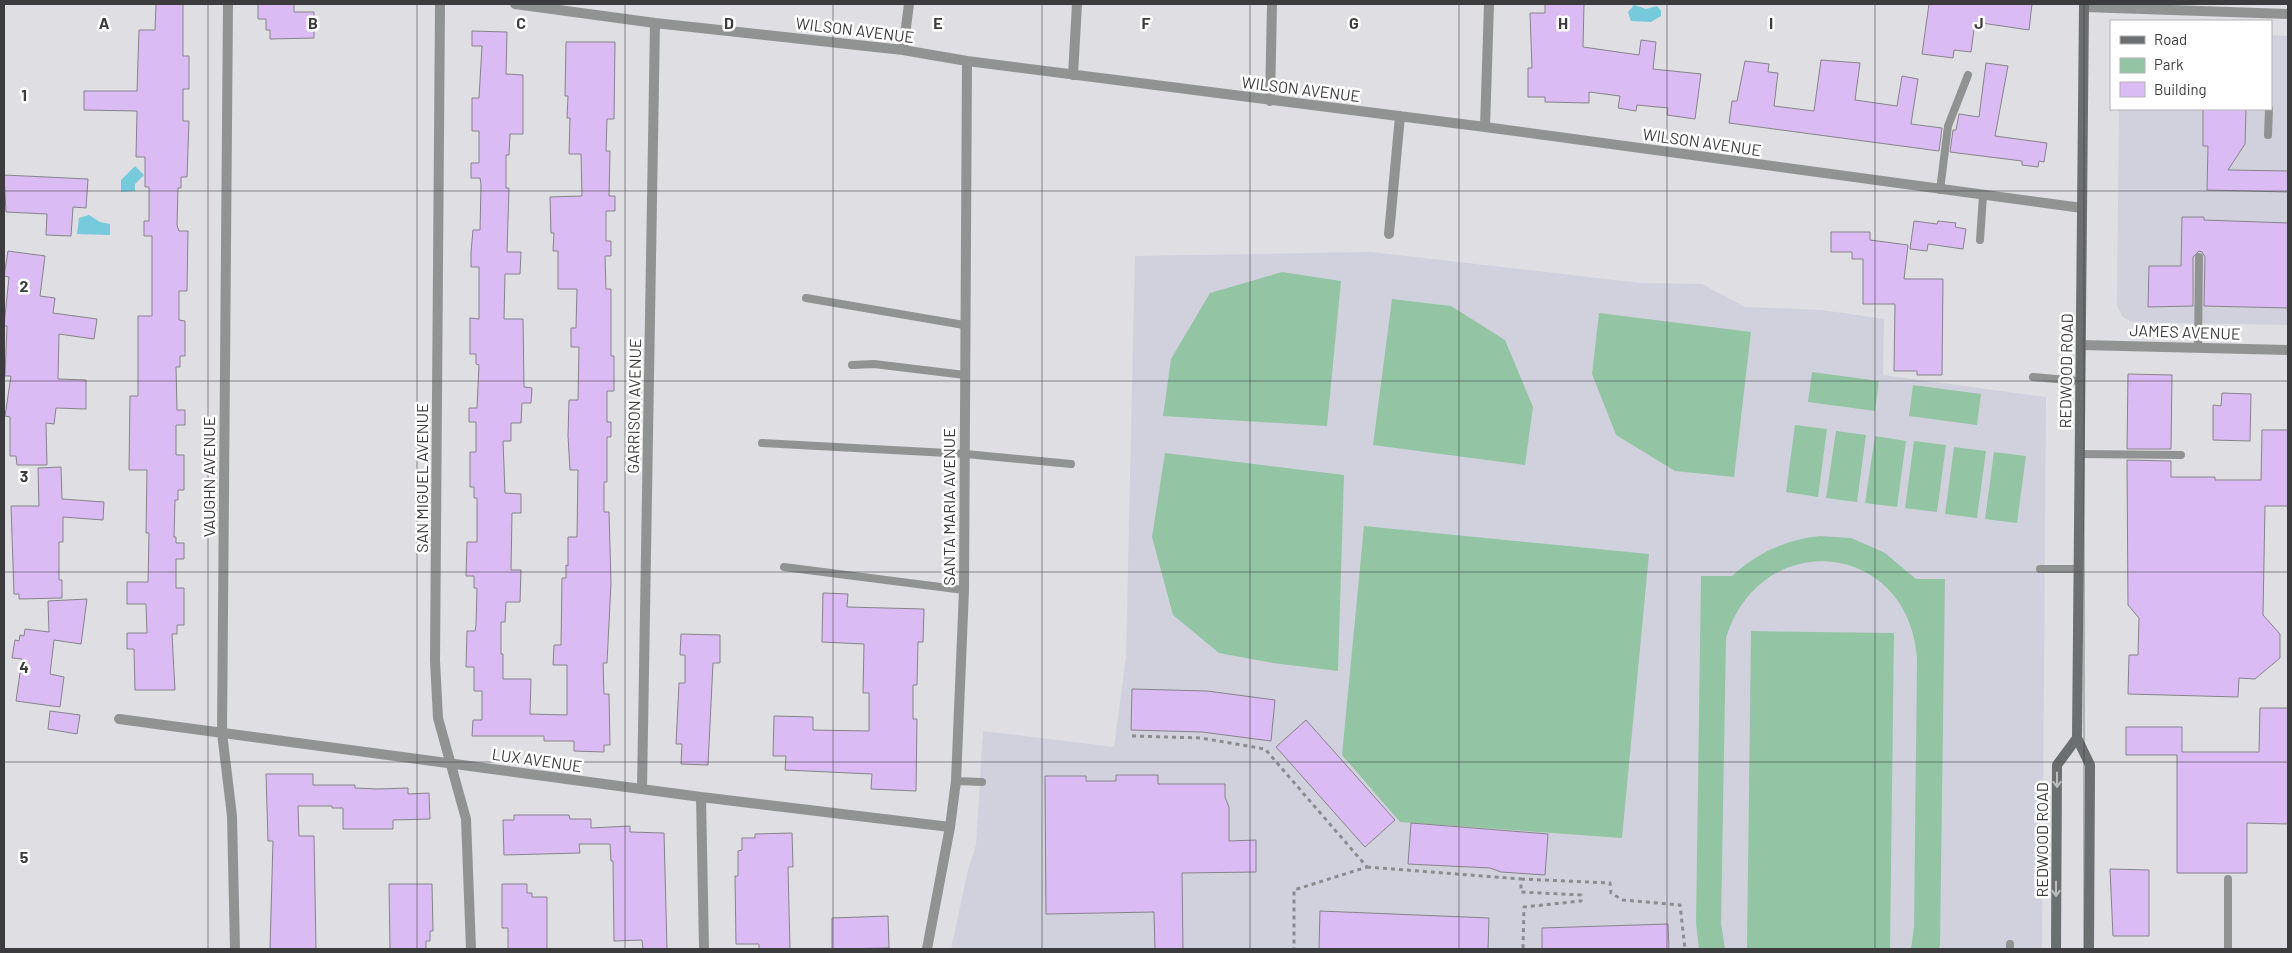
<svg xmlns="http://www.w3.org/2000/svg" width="2292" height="953" font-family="Barlow,sans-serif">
<rect width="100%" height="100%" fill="#dedee3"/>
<path fill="#d1d1dd" d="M2271 35 2288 36V325L2132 322 2123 317 2117 306 2119 109H2271Z
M1371 252 1641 283 1702 284 1745 307 1822 310 1884 319 1883 375 2046 397 2042 949H951L968 870 976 845 983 731 1114 747 1126 657 1135 256Z"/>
<path fill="#93c5a5" d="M1282 272 1341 281 1327 426 1163 416 1171 359 1210 293Z
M1392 299 1451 306 1505 340 1533 407 1525 465 1373 445Z
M1599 313 1751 332 1734 477 1675 471 1616 435 1592 374Z
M1812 372 1879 381 1875 411 1808 402Z
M1913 385 1981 394 1977 425 1909 416Z
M1795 425 1827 429 1818 497 1786 492Z
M1836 431 1866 435 1857 502 1826 498Z
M1875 436 1906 441 1897 507 1865 503Z
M1914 441 1946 445 1937 512 1905 508Z
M1954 447 1986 451 1977 518 1945 514Z
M1994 452 2026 456 2017 523 1985 519Z
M1165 453 1344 475 1338 671 1273 663 1219 653 1173 615 1152 537Z
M1364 526 1649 554 1622 838 1400 822 1342 755Z
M1820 536 1851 538 1872 547 1885 553 1916 579H1945L1940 945 1939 949H1911L1914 927 1917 658C1909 541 1761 525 1726 638L1721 923 1725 949H1699L1696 923 1701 576H1732C1758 552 1785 540 1820 536Z
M1751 631 1894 633 1890 949 1747 948Z"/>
<path fill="#76cadc" d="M1634 5 1646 9 1657 6 1661 11V16L1651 22 1631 21 1628 12Z
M135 166 144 175 135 184V191L121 192V180Z
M89 215 100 222 110 224V235L77 234 79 218Z"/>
<path fill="#dbbbf4" stroke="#868488" d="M156 4H183V56H189V89H183V121H189L187 177H181V188H178L177 225 179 231H188L187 291H179V320L185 321V356H180V367H176L177 410H185V425H176V455H184V490H178V500H175L174 537H176V543H184V559H176V588H184V625H177V634H172L175 690H135L134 649H127V633H147L146 604H127V582H148L149 533H146L147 470H129L130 396H138V316H152V236H144V221H149V187H145V157H136L137 111 84 110V91H137L139 30H155Z
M258 4H294V12H314V38L270 39V30H266V19H258Z
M1545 4H1584L1583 47 1639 55 1641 40 1656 42 1653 69 1701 74 1695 119 1667 115 1668 108 1637 105 1636 111 1618 108 1620 96 1589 92V103L1545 102V97H1528V68H1532L1530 13H1545Z
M1929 4H2032L2029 30 1975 22 1971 52 1954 50 1953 58 1922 54Z
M472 31 507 32 506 74 523 75V134H510L509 155H506V188H509L507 252H521L520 274H505L504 319H523L524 387 532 388 531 403H522L521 423H511V441H503L505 493 521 494V513H512L511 570H521L520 602H506L505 622H501V654H503V679H531L530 714 567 715V665H553L554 645H561L562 578H566V565L568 566V537H577L578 470H570L568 436 569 400H578L579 347H571V328H576L577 289H558V251H553L554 233H551L550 197 582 196 581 154H569L570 118H567L568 96H565L566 42H615L614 119H607L606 151H610L609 196H615V211H606V241H611V256H605L606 289H611V356H614V391H607V422H611V437H607V482H604V512H609L611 583 607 663H603L604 694H609L610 745H604V752L574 751V741H544V736H472L473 720H482V691H474V667H466L467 631H475L476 625 477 588H474V576H466L467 542H477V498H474V487H470V452H476V422H469V408H477L479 365 476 364V354H470V318L479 319V267H471V252L473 230H480L481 185 480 178H471V163H479V131H472V98H479L482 46H472Z
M1821 60 1860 63 1855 100 1897 106 1902 76 1918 79 1911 124 1942 128 1939 151 1729 123 1732 101H1737L1745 61 1769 64 1768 72 1778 73 1774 106 1814 111Z
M1986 63 2008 66 1995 136 2047 143 2044 162 2039 161 2038 167 2022 165V161L1950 152 1953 130H1956L1959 114 1979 117Z
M2203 109H2246L2245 144 2228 170 2288 171V192L2207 190 2208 146H2203Z
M4 175 88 179 86 208 73 207 71 236 46 235 47 214 6 212Z
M2182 217H2204V220L2288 223V308L2204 306 2205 257 2202 252 2199 251 2193 257V306L2148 307 2149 266H2181Z
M1914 221 1937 224 1938 221 1956 223 1955 227 1966 229 1963 249 1928 244 1927 251 1910 249Z
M1831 232H1870V240L1908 245 1904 279H1943L1942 375H1917V371H1894L1895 304H1863V259H1852V252H1831Z
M8 251 45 256 40 296 55 298 53 313 97 319 94 339 59 334 58 379 86 380V409L56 408 54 424 46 423 47 465H17L16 456H10V417L5 416 11 376H5L7 326H4L9 277 4 276Z
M2128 374 2172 375 2171 449H2127Z
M2222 393 2251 394 2250 441 2213 440V405L2221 406Z
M2262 430H2288V506H2265L2263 615 2280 634V658L2255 679 2239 678 2238 697 2128 694 2129 655H2138L2139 618 2128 605 2127 460 2171 461V477H2215V480H2261Z
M61 467 62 499 104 502 103 520 63 517V542H59V580H62V598L19 599V594H14L11 506H39L38 468Z
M823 593 848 594 847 607 924 609 923 642H918L917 685H913V719H917L916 791 871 789 872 774 785 770 786 756H773L774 716 813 717V730L869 731V693H863L864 644 822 642Z
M87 599 81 644 54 640 50 674 64 677 60 707 16 701 22 659 12 658 15 640 19 641 20 635 24 636 25 629 49 632 48 601Z
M681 634 720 635V663H713L708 765 681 764 682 744H676L679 683H685V655H680Z
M1132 689 1207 691 1275 700 1271 741 1202 732 1131 730Z
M2260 708H2288V824L2247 823V873H2177V755H2126V727H2182V752H2259Z
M50 711 80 715 77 734 48 729Z
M1306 720 1395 820 1365 847 1276 747Z
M266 774H313V785H355V788L378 789 408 788V794L429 793 430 819 393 820V829H343V808H332V806H298L299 836H314L316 949H270L273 841H268Z
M1116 775H1158V784H1225V797L1229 807V841L1256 840V872L1182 873 1183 949H1155L1154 912 1046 914 1045 776H1086V781H1116Z
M514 815H569L570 819H591V828L630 826V832L664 833 667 949H643L642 940 614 941 613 861H611L610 844H579L580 853 504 855 503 820H514Z
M1411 823 1548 834 1545 875 1501 872 1490 868 1408 864Z
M792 833 793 867H788L790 949H759V944H736L735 876H738V851L742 850V838H755V834Z
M2110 869 2149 870V936H2113Z
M389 884H432L433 931H430V941H426V949H390Z
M502 884H527V893H532V897H547V949H508V928H502Z
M1320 911 1489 918 1488 949H1319Z
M888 916 889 948 832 949V918Z
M1668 924 1669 949H1542V928Z"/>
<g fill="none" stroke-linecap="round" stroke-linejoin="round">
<path stroke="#8c8c90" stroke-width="3" stroke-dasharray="4 4" stroke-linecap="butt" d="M1132 736 1201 738 1265 749 1367 867 1294 890V949
M1367 867 1521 879V892L1581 895V901L1524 907 1523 949
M1521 879 1610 883 1611 893 1623 900 1680 905 1685 949"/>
<path stroke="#919393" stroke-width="8" d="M2268 135 2269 109
M1940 190 1948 126 1968 75
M1980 240 1983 196
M806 298 964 325
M2198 348 2199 257
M852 365 874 364 965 375
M2033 377 2079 381
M762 443 966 454 1071 464
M2080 454 2181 455
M784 567 964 590
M2040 569H2078
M956 781 982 782
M2228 879V949
M2010 944V949"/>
<path stroke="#919393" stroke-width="10" d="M228 4 222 733 232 816 235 949
M440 4 435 661 438 718 466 819 471 949
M515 4 655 23 903 50 967 61 1485 127 2082 208
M2084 7 2288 14
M903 50 909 4
M1073 75 1077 4
M1270 101 1272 4
M1485 127 1489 4
M1389 234 1400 116
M2081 345 2288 350
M119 719 701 797 950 827
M642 789 655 23
M701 797 704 949
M927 949 950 827 956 781 964 590 967 61"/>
<path stroke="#6b6f6f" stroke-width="10" d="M2084 4 2077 738 2090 765 2089 949
M2056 949 2057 765 2077 738"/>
</g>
<defs><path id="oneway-shaft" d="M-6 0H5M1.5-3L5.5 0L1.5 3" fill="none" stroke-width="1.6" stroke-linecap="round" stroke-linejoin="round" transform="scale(1.25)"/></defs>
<g stroke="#bcbebe">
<use href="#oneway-shaft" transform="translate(2057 780) rotate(90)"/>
<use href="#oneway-shaft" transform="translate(2056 889) rotate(90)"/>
</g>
<path fill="none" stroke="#3c3c3e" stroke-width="1" stroke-opacity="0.55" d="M208 4V949M417 4V949M625 4V949M833 4V949M1042 4V949M1250 4V949M1459 4V949M1667 4V949M1875 4V949M2084 4V949M4 191H2288M4 381H2288M4 572H2288M4 762H2288"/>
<g text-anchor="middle" stroke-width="5" stroke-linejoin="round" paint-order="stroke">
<g font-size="16" fill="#3c3c3e" stroke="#fff">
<text transform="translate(855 30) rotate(7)" y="6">WILSON AVENUE</text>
<text transform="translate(1301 89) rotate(7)" y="6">WILSON AVENUE</text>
<text transform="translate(1702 142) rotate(8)" y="6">WILSON AVENUE</text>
<text transform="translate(2185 332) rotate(2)" y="6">JAMES AVENUE</text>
<text transform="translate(2066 371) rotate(-89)" y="6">REDWOOD ROAD</text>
<text transform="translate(634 406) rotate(-89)" y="6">GARRISON AVENUE</text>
<text transform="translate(209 477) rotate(-90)" y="6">VAUGHN AVENUE</text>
<text transform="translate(422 478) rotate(-90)" y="6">SAN MIGUEL AVENUE</text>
<text transform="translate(949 507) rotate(-90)" y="6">SANTA MARIA AVENUE</text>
<text transform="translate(537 760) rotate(8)" y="6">LUX AVENUE</text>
<text transform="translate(2042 840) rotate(-90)" y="6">REDWOOD ROAD</text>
</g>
</g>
<g font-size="16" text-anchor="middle" font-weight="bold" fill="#3c3c3e" stroke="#fff" stroke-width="5" stroke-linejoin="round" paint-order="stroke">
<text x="104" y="29">A</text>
<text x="313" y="29">B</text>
<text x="521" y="29">C</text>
<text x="729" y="29">D</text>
<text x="938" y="29">E</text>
<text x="1146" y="29">F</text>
<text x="1354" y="29">G</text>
<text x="1563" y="29">H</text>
<text x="1771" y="29">I</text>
<text x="1979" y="29">J</text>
<text x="24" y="101">1</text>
<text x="24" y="292">2</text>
<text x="24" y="482">3</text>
<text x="24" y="673">4</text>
<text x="24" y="863">5</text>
</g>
<rect width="2292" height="953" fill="none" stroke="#3c3c3e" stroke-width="10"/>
<rect x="2110" y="20" width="162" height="90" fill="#ffffff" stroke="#b1b1b2"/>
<rect x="2120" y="36" width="25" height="8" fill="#6b6f6f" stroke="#b1b1b2"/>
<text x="2154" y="45" font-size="15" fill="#3c3c3e">Road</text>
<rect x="2120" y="58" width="25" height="15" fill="#93c5a5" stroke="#b1b1b2"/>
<text x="2154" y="70" font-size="15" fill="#3c3c3e">Park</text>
<rect x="2120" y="82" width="25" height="15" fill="#dbbbf4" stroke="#b1b1b2"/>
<text x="2154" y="95" font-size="15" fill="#3c3c3e">Building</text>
</svg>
